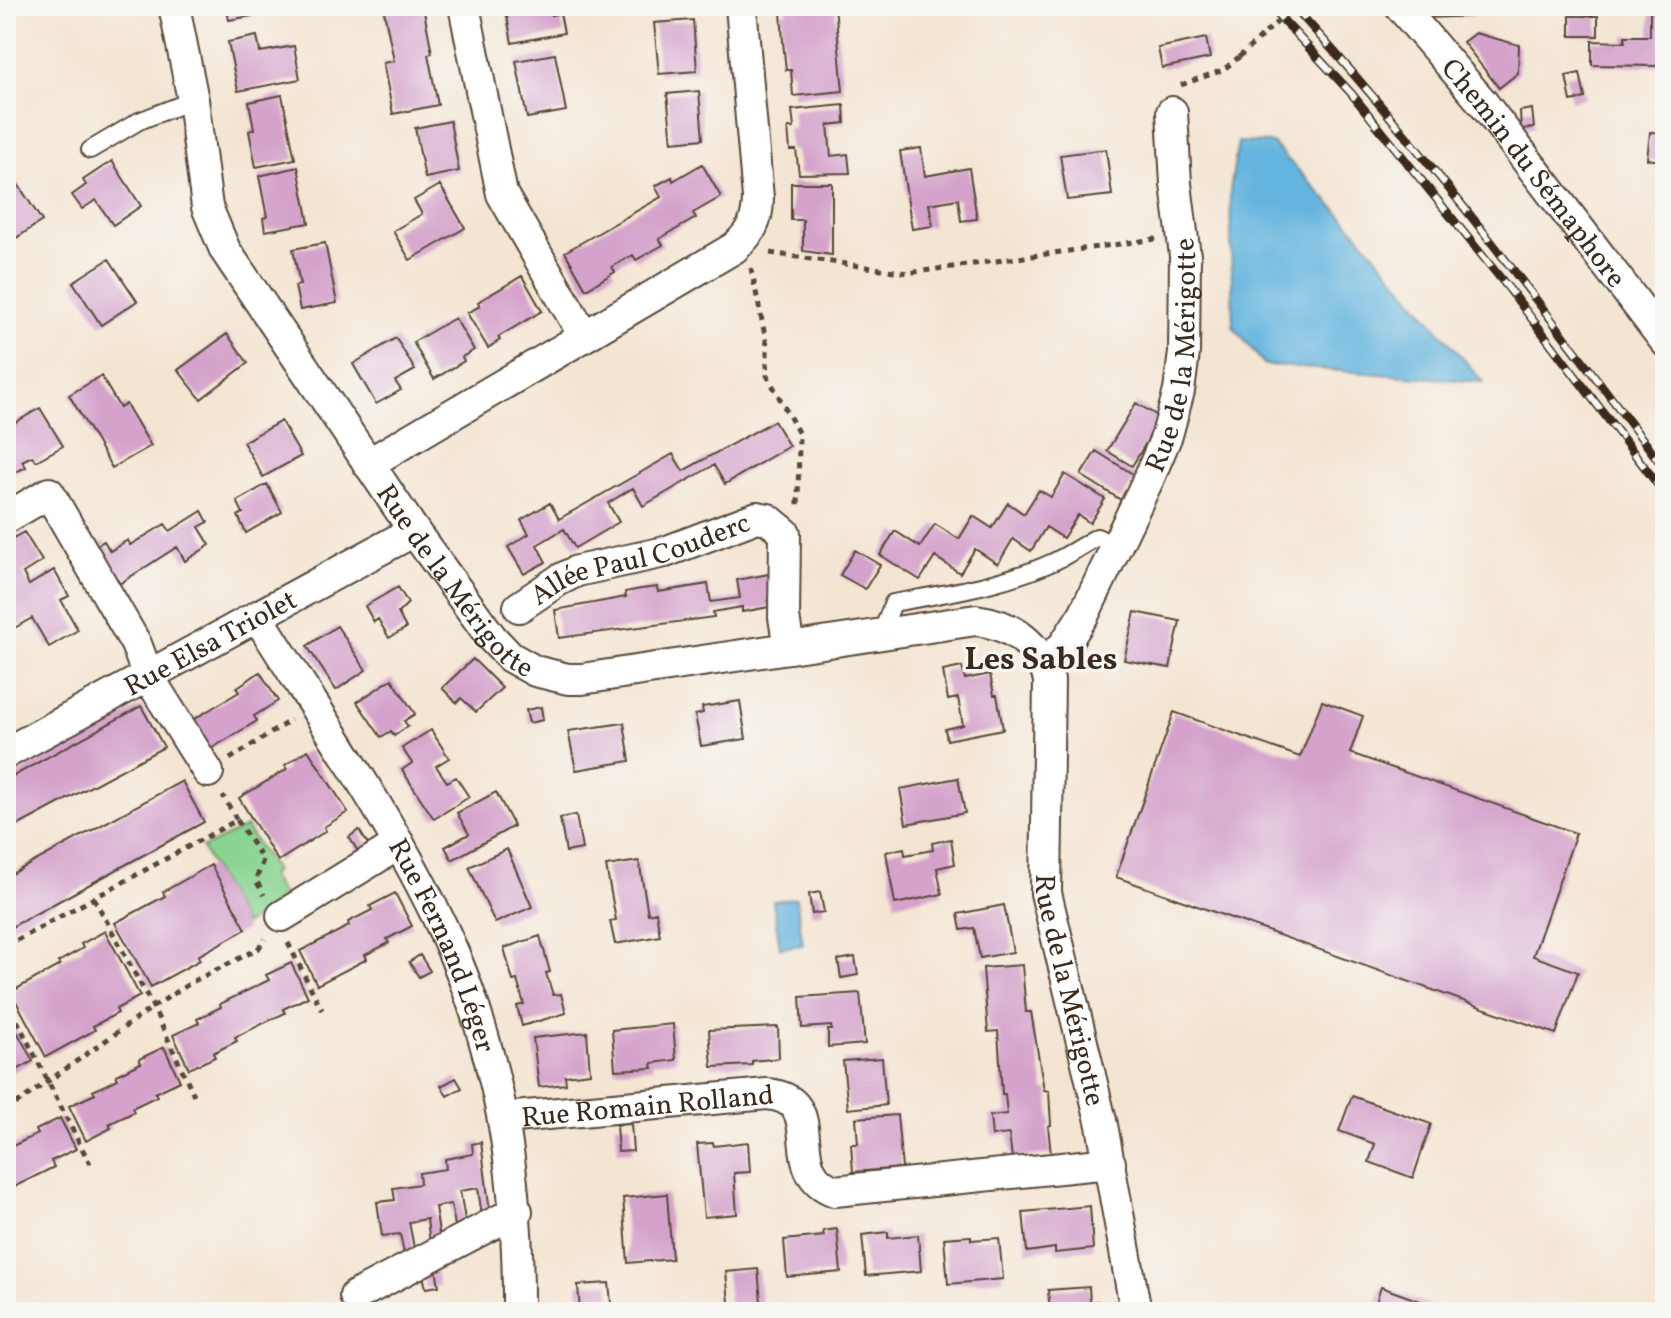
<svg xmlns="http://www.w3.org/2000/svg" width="1671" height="1318" font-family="Vollkorn,serif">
<rect width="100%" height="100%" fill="#f6f6f2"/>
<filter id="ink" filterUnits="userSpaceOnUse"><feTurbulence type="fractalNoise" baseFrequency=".0125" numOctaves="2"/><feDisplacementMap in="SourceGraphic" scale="16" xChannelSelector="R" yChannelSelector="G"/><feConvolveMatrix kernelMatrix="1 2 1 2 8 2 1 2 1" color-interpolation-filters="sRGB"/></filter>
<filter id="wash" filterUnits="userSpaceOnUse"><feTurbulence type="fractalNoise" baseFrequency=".006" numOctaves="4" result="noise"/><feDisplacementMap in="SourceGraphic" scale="32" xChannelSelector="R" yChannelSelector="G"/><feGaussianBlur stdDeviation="1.8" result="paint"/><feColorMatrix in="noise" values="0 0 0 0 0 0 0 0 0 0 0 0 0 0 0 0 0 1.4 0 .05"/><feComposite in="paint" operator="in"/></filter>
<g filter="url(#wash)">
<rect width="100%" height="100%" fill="#f4e5d3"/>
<path fill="#8ad491" stroke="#627f58" stroke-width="2" d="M246 827 275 871 270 875 285 900 244 925 202 848Z"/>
<path fill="#64b4de" stroke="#506f7e" stroke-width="2" d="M1238 142 1272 143 1346 220 1483 382 1265 365 1233 327 1230 191Z
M796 898 803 945 780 948 773 901Z"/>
<g id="blocks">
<path fill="#d4a2cb" d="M226 6H266L267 13 229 20Z
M383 6H423L432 53 428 54 438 105 393 114 383 63 394 61Z
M505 6H549L551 15 560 13 564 33 512 43Z
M662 6H698V9L663 12Z
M786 6H835L843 91 793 96 791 70H786L783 42 781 12H787Z
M1428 6H1472L1473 16 1428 18Z
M1664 11 1658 66 1592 65V41L1625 42V36H1650V12Z
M1570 16H1598V36H1570Z
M693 20 697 71 659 74 654 23Z
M1475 33 1519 45 1518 73 1499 88 1463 42Z
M257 36 260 52 294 46 300 79 238 91 228 42Z
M1206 38 1210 58 1162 68 1158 48Z
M555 54 566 111 527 118 516 61Z
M1580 73 1585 98 1571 101 1566 76Z
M699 91 703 139 672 142 667 94Z
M282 95 295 159 256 167 249 131 254 129 249 102Z
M844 105 845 123 828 125 831 156 848 154 850 173 799 174 796 150H790L788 128H794L792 110Z
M1532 109 1534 128 1521 129 1520 111Z
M450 121 459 171 425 178 415 128Z
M1650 132 1664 133 1661 161 1647 159Z
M921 148 925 176 969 168 977 219 961 221 958 199 929 204 933 226 912 229 900 151Z
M1106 149 1112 195 1067 200 1060 155Z
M112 161 141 206 113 225 96 200 82 209 72 195 86 185 83 180Z
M702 164 721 197 693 213 696 218 659 239 663 245 636 260 633 255 612 267 615 272 586 289 565 252 661 197 655 186 672 177 673 181Z
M6 166 42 221 10 242 6 236Z
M298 167 309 223 265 231 263 218 267 217 259 176Z
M791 183H832V255L803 251V220H791Z
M440 185 465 228 410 260 393 231 422 214 414 200Z
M325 243 337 303 300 310 295 286 300 285 293 249Z
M109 259 137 301 101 325 73 282Z
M522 276 542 311 498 337 500 340 488 348 467 313 480 306 478 302Z
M455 318 474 350 462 357 464 361 434 379 413 342Z
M227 334 248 363 201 399 178 370Z
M396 338 415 370 395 381 401 390 376 404 353 364Z
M101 376 120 408 126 404 151 446 112 468 69 395Z
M1136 403 1161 418 1132 466 1107 451Z
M40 408 63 446 36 461 32 456 22 461 26 467 14 473 6 459V428Z
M281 421 301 456 263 477 243 442Z
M774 421 789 446 725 484 714 465 643 506 633 488 608 503 619 522 575 548 564 529 537 545 546 562 524 574 508 547 529 534 521 520 550 503 559 519 673 454 683 471Z
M1096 451 1136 476 1121 500 1081 475Z
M1065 474 1105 499 1090 523 1078 515 1063 538 1046 527 1031 551 1013 539 998 564 975 549 960 573 935 557 920 580 880 555 895 531 920 547 935 524 959 539 973 516 992 528 1008 503 1024 514 1039 490 1051 497Z
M267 484 282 512 246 533 238 516 243 513 237 501Z
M202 511 208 522 199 527 210 545 185 561 177 547 119 584 96 546 104 541 110 551 128 540 130 545 165 524 170 531Z
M24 532 42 561 23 573 29 585 54 570 69 596 61 600 78 630 49 647 32 618 11 630 6 621V598L11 595 6 587V542Z
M855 550 880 565 865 589 840 575Z
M769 574 775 606 742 612V607L713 612 714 617 559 638 555 610 626 597 625 592 641 589 657 587 658 592 708 584 711 602 740 598 737 580Z
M398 587 408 603 398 613 406 628 389 638 378 619 374 622 365 606Z
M1135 612 1180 621 1170 668 1124 660Z
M337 626 366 670 336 690 307 646Z
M473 659 502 688 476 712 461 698 457 703 442 688Z
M962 667 965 679 990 674 994 695H997L1003 729 947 740 945 729 963 725 958 698 948 700 943 671Z
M260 672 278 701 254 716 257 721 209 750 191 721 239 692 236 688Z
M392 679 415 714 404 721 408 726 394 736 391 731 381 737 357 702Z
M740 701 746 739 701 746 695 715 703 713 702 707Z
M1322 701 1363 716 1350 753 1576 833 1533 956 1578 972 1556 1034 1116 877 1174 712 1300 757Z
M141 706 164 747 6 832V780Z
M541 707 543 720 529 723 526 710Z
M624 723 630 761 576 770 568 731Z
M431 730 449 758 436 766 447 782 456 777 469 797 434 819 402 770 412 763 402 748Z
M308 750 348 812 324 827 326 831 278 861 239 798 287 769 285 765Z
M958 778 965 813 906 824 900 789Z
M182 781 204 822 6 930V877Z
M496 792 514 826 452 860 445 847 469 834 457 813Z
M576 815 582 849 566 852 560 818Z
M359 830 369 846 359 853 349 837Z
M951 839 955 864 937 868 942 894 895 904 886 852 904 848 905 855 933 850 932 843Z
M507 849 532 907 495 923 469 867Z
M639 861 648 914 656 912 660 936 615 944 610 921 616 920 606 866Z
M211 865 246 929 198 956 200 960 151 987 115 923 165 896 163 892Z
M820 892 824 912 812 914 809 894Z
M395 893 412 926 387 939 389 943 365 955 367 959 317 985 300 951 349 926 348 922 372 910 370 906Z
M1004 905 1013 952 980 958 974 928 961 930 958 914Z
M105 931 140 996 116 1009 118 1013 93 1026 95 1030 46 1057 11 992 60 965 58 962 83 948 81 944Z
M540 936 550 972 546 973 553 995 561 994 566 1013 522 1026 517 1006 524 1004 517 980 513 981 504 948Z
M420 955 430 971 419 977 409 962Z
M855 957 858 975 841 978 838 960Z
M291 963 308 997 283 1009 285 1013 235 1037 237 1041 213 1053 215 1057 189 1069 173 1035 199 1023 197 1019 221 1007 220 1004 269 980 266 975Z
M1022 965 1026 1012H1031L1044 1090 1049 1091 1051 1125 1048 1126 1051 1154 1012 1158 1009 1134 992 1136 990 1116 1007 1114 1005 1094H1002L998 1031 988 1032 983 968Z
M860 993 865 1044 828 1047V1030H832L831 1026 802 1028 800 997Z
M6 1011 33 1061 6 1076Z
M673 1024 676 1060 652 1063 653 1068 615 1070 612 1030Z
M778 1027 779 1058 752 1061V1065L712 1067 709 1030Z
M587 1032 590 1073 565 1076 566 1084 539 1087 533 1038Z
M164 1047 180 1081 155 1093 157 1096 132 1108 134 1112 109 1124 111 1128 86 1141 69 1106 95 1094 93 1091 118 1079 116 1075 141 1063 139 1059Z
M882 1058 886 1105 848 1109 843 1061Z
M456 1078 462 1088 447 1096 441 1086Z
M1352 1096 1431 1124 1413 1178 1369 1162 1375 1144 1339 1131Z
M897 1115 902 1168 853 1172 851 1144H858L856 1118Z
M60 1118 76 1149 51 1161 54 1167 6 1191V1149L38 1134 36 1130Z
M631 1124 633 1151 618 1152 616 1125Z
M481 1142 490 1212 482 1216 478 1188 460 1191 466 1225 456 1231 451 1204 435 1207 440 1239 430 1244 427 1219 409 1222 415 1253 405 1258 400 1234 382 1236 377 1202 395 1200 393 1188 420 1184 419 1173 446 1169 445 1159 473 1154 472 1144Z
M748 1142 750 1172 734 1173 737 1214 704 1217 697 1144 713 1143 714 1146Z
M667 1194 672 1259 628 1263 623 1198Z
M1090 1206 1093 1249 1055 1253V1248L1027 1252 1023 1212Z
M837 1229 841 1272 787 1277 784 1240 824 1236 823 1231Z
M888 1232V1238L918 1235 921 1271 866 1276 862 1235Z
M971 1236V1240L999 1238 1003 1279 948 1284 944 1238Z
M436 1269 439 1286 426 1288 423 1276Z
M758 1269 762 1312H730L726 1272Z
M609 1283 612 1312H580L578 1285Z
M1089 1287 1090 1302 1098 1301 1099 1312H1050L1048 1290Z
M1381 1287 1450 1312H1373Z"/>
</g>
</g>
<g filter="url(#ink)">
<use href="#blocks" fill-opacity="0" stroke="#574639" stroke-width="2"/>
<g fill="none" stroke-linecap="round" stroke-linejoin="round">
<g stroke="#574639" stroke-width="20">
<path id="lane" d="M90 150 139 121 193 100
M881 634 893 603C947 593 1003 585 1053 562 1068 555 1083 545 1097 537L1116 546"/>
</g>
<g stroke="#574639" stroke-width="34">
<g id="street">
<path id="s1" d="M174 6 193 100 207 207 225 250 414 531 492 638 510 657 535 671 568 679H582L976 620C1013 625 1039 644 1049 680L1046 893 1102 1125 1136 1312"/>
<path d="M464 6 502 194 584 336"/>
<path id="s2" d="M1400 6 1483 103 1665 341"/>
<path d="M368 464 734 248C751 233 758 221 758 198L741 6"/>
<path d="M6 518 49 493 136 644 148 676 208 772"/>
<path id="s3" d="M519 607 559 580 577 571 665 552 757 517 768 519 785 533 784 617 789 648"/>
<path id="s4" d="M258 617C322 720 392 820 443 929 500 1053 519 1177 518 1312"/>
<path id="s5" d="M1044 664 1064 645 1084 614 1149 478 1167 435 1179 391 1184 353 1185 256 1176 184 1172 112"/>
<path id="s6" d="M6 753 414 531"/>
<path d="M282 916 399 844"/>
<path id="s7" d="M504 1118 767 1094C832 1100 778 1171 835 1191L1110 1163"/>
<path d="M355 1296 517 1211"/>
</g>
</g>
<path stroke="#574639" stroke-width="5" stroke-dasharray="6 6" stroke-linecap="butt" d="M1181 85 1223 70 1239 57
M770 253 908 273 1156 239
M751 268 767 345V375L799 434 798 508
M230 759 291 720
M237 820 263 860 256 880 264 895
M94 898 153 1007 194 1095
M288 943 322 1010
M6 946 237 820 223 796
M6 999 90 1164
M6 1111 153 1007 192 982 258 949 265 939"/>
<use href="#lane" stroke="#fff" stroke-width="16"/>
<use href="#street" stroke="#fff" stroke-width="30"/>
<g stroke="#3b2a1e" stroke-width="9">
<path id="rail" d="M1270 6 1351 93 1510 290 1665 494
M1293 6C1427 152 1545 311 1665 469"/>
</g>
<use href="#rail" stroke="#f6f6f2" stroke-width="6" stroke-dasharray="18" stroke-linecap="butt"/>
<path stroke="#574639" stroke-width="5" stroke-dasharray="6 6" stroke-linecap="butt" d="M1239 57 1295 6"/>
</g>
</g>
<g text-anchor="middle" stroke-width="7" stroke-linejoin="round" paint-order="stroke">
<g font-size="28" fill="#3b2a1e" stroke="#f6f6f2">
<text dy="10" stroke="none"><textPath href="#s2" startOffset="214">Chemin du Sémaphore</textPath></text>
<text dy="10" stroke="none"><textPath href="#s5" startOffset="342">Rue de la Mérigotte</textPath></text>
<text dy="10" stroke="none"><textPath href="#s3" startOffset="132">Allée Paul Couderc</textPath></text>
<text dy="10" stroke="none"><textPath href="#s1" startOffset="654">Rue de la Mérigotte</textPath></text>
<text dy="10" stroke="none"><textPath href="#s6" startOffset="232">Rue Elsa Triolet</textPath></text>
<text dy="10" stroke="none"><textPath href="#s4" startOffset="378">Rue Fernand Léger</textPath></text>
<text dy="10" stroke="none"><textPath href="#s1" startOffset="1636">Rue de la Mérigotte</textPath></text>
<text dy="10" stroke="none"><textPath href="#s7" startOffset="144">Rue Romain Rolland</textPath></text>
</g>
<g font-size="32" font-weight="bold" fill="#3b2a1e" stroke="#f6f6f2">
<text x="1041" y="669">Les Sables</text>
</g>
</g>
<rect width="1671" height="1318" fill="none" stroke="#f6f6f2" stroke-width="32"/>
</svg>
